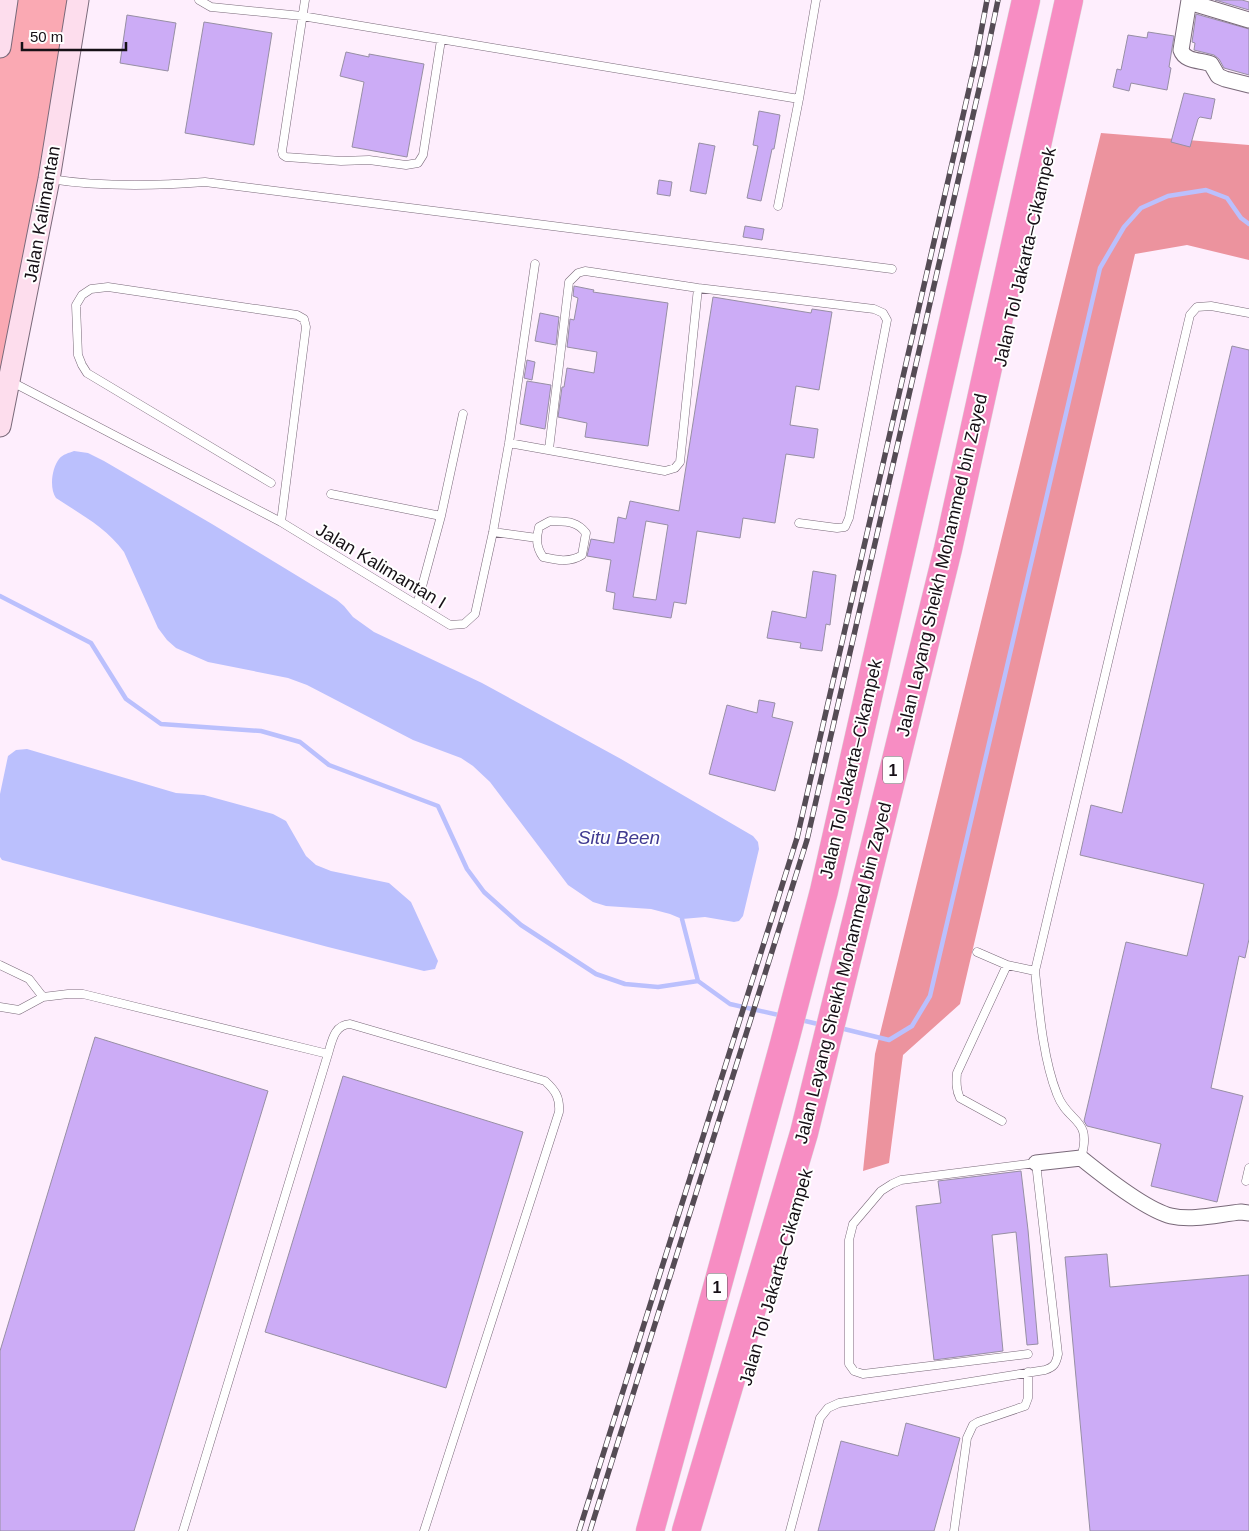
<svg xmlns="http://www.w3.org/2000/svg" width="1249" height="1531" font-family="Arial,sans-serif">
<rect width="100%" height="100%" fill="#feeefd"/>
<path fill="#faa9b3" d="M7 0H74L0 426V47Z"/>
<path fill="#ec939e" d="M1101 133 1249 145V260L1187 245 1135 254 960 1004 903 1055 889 1163 863 1171 875 1054Z"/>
<path fill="#bbc0fd" d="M74 451 88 453 104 461 212 524 337 600 344 606 353 617 374 632 482 683 621 759 753 836 758 842 759 849 743 916 739 921 734 922 705 917 682 919 670 914 651 909 606 906 593 902 568 885 490 782 473 766 461 758 413 740 307 685 288 678 208 662 176 648 167 640 158 628 124 552C107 528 80 514 56 498 49 488 52 468 59 459 63 454 69 453 74 451Z
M27 749 176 793 204 795 273 814 286 821 306 856 316 865 331 871 389 883 411 902 438 961 435 969 424 971 328 947 2 860 0 857V794L8 756 16 750Z"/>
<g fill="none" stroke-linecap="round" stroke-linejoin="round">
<path stroke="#bbc0fd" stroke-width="4.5" d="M0 596 91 643 126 699 161 724 261 731 300 742 329 765 438 806 467 869 484 892 521 925 596 974 625 984 658 987 698 981 730 1004 783 1016
M682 919 698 981
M801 1020 822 1025
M840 1028 889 1040 912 1026 930 996 1100 268 1124 227 1141 208 1168 196 1206 190 1227 198 1241 218 1249 224"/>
</g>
<path fill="#ccacf6" stroke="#978fa4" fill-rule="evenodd" d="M1215 0H1242L1249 2V10Z
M1196 14 1249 29V75L1224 68 1219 59 1214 55 1194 50 1195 43 1192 42Z
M127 15 176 23 168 71 120 63Z
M204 22 272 33 254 145 185 133Z
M1148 32 1174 36 1169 67 1171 68 1167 90 1131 83 1129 91 1113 87 1117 69 1121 70 1128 35 1147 38Z
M346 52 369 57V54L424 64 407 157 352 147 364 82 340 76Z
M1184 93 1215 99 1211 119 1200 117 1198 119 1190 147 1171 142Z
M759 111 780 115 774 149H772L761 201 747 198 758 146 753 145Z
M699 143 715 146 706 194 690 191Z
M659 180 672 182 670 196 657 194Z
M745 226 764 229 762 240 743 237Z
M574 286 594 290 593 292 668 303 648 446 585 437 587 423 558 417 562 387H564L567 368 594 373 597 352 567 347 570 319 574 320 578 298 573 296Z
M713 297 811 313 812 309 832 312 819 390 796 386 790 425 818 429 814 458 786 454 775 523 743 518 740 538 697 531 686 604 674 602 671 618 613 609 615 593 606 591 611 560 587 556 591 539 614 543 618 517 626 519 630 501 679 511ZM646 521 668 525 656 600 633 597Z
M540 313 559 317 556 345 535 341Z
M1232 346 1249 350V939L1245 958 1239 956 1211 1088 1243 1096 1217 1202 1151 1186 1161 1144 1087 1126 1084 1121 1126 942 1187 956 1204 884 1080 855 1091 805 1122 813Z
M527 360 535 362 532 380 524 378Z
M527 381 551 385 545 429 520 424Z
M813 571 836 575 830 625 826 624 822 651 800 648 801 643 767 638 772 611 806 618Z
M759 700 775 703 772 717 793 722 775 791 709 774 727 705 757 713Z
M95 1037 268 1091 134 1531H0V1351Z
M343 1076 523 1132 446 1388 265 1332Z
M1021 1171 1028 1230 1038 1344 1027 1345 1016 1232 992 1235 1003 1351 934 1360 916 1206 941 1203 938 1181Z
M1107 1254 1110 1287 1249 1275V1531H1090L1065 1257Z
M906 1423 960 1438 934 1531H818L841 1441 898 1456Z"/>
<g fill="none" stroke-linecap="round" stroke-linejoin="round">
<g stroke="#796979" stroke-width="9">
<path id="lane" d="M199 0 211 7 302 16 799 99 816 0
M305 0 282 151 283 155 286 157 341 161 369 160 406 165 418 163 423 155 441 40
M50 179C101 187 154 186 205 182L892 269
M778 206 799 99
M10 381 281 522 450 625 464 624 475 614 493 532 509 443 535 264
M509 443 665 471 675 468 680 462 698 288
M549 449 569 282 578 273 585 271 698 288 874 309 883 313 887 320 849 518 845 527 837 528 799 523
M271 483 87 373 82 365 78 355 76 305 82 295 91 289 108 287 297 315 304 319 306 327 281 522
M331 494 441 516 417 605
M441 516 463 414
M550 521C565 522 576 520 586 533L582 555C570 563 556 560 543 557 536 547 536 539 539 527Z
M493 532 537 538
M977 952 1007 965 1035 971
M0 965 29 979 43 997 19 1010 0 1007
M43 997 68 994H83L328 1054C332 1041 334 1025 350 1024L545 1081C556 1091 560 1098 559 1112L424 1531
M1002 1121 960 1098C956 1090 956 1083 957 1073L1007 965
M1081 1158C1093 1117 1068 1124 1057 1094 1043 1059 1039 1009 1035 971L1190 315 1197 307 1211 306 1249 313
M1246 1181 1249 1168
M183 1531 328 1054
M790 1531 820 1418 828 1408 839 1403 1045 1370C1054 1367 1056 1364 1058 1354L1036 1163 901 1180 892 1184 881 1191 853 1224 849 1240V1364L854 1371 863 1374 1028 1354
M954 1531 967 1438 973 1425 978 1422 1025 1406 1028 1398V1372"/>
</g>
<g stroke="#796979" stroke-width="17">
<path id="street" d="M1189 0 1181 50C1185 62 1201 60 1211 64L1218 76 1225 79 1249 85
M1189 2 1249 20
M1036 1163 1081 1158C1102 1175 1146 1210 1171 1216 1193 1221 1219 1214 1241 1212L1249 1213"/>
</g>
<g stroke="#796979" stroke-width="23">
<path id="secondary" d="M0 47 7 0
M0 426 49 179 78 0"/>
</g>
<g stroke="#dad9da" stroke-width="29">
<path id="highway" d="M650 1531 784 1044 824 891 1026 0
M686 1531 804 1133 948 549 1069 0"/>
</g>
<use href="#lane" stroke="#fff" stroke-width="8"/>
<use href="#street" stroke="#fff" stroke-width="15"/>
<use href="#secondary" stroke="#fddded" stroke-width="21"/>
<use href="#highway" stroke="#f78dc3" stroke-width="28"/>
<g stroke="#554c55" stroke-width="5.5">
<path id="rail" d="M579 1531 797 838 976 59 987 0
M590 1531 807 840 985 63 998 0"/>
</g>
<use href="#rail" stroke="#fff" stroke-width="4" stroke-dasharray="11" stroke-linecap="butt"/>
</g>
<g text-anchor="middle" stroke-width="4" stroke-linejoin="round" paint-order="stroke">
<g fill="#fff" stroke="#5c585c" stroke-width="1">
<rect x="883" y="756.5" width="20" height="27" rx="4"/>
<rect x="707" y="1273.5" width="20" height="27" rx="4"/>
</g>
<g font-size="16" font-weight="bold" fill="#161016">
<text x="893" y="776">1</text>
<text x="717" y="1293">1</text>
</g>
<g font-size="18" fill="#161016" stroke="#fff">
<text transform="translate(42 214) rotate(-80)" y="6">Jalan Kalimantan</text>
<text transform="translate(1025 257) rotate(-77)" y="6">Jalan Tol Jakarta–Cikampek</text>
<text transform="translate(942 565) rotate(-77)" y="6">Jalan Layang Sheikh Mohammed bin Zayed</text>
<text transform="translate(381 566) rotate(31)" y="6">Jalan Kalimantan I</text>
<text transform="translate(851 769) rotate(-77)" y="6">Jalan Tol Jakarta–Cikampek</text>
<text transform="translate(843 973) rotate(-76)" y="6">Jalan Layang Sheikh Mohammed bin Zayed</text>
<text transform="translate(776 1277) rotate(-74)" y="6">Jalan Tol Jakarta–Cikampek</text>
</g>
<g font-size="19" font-style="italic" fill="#403a91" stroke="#fff">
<text x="619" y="844">Situ Been</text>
</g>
</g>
<path d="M22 42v8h104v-8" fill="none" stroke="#161016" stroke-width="2.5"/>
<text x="30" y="42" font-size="15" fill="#161016" stroke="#ffffff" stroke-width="4" paint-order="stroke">50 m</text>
</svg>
